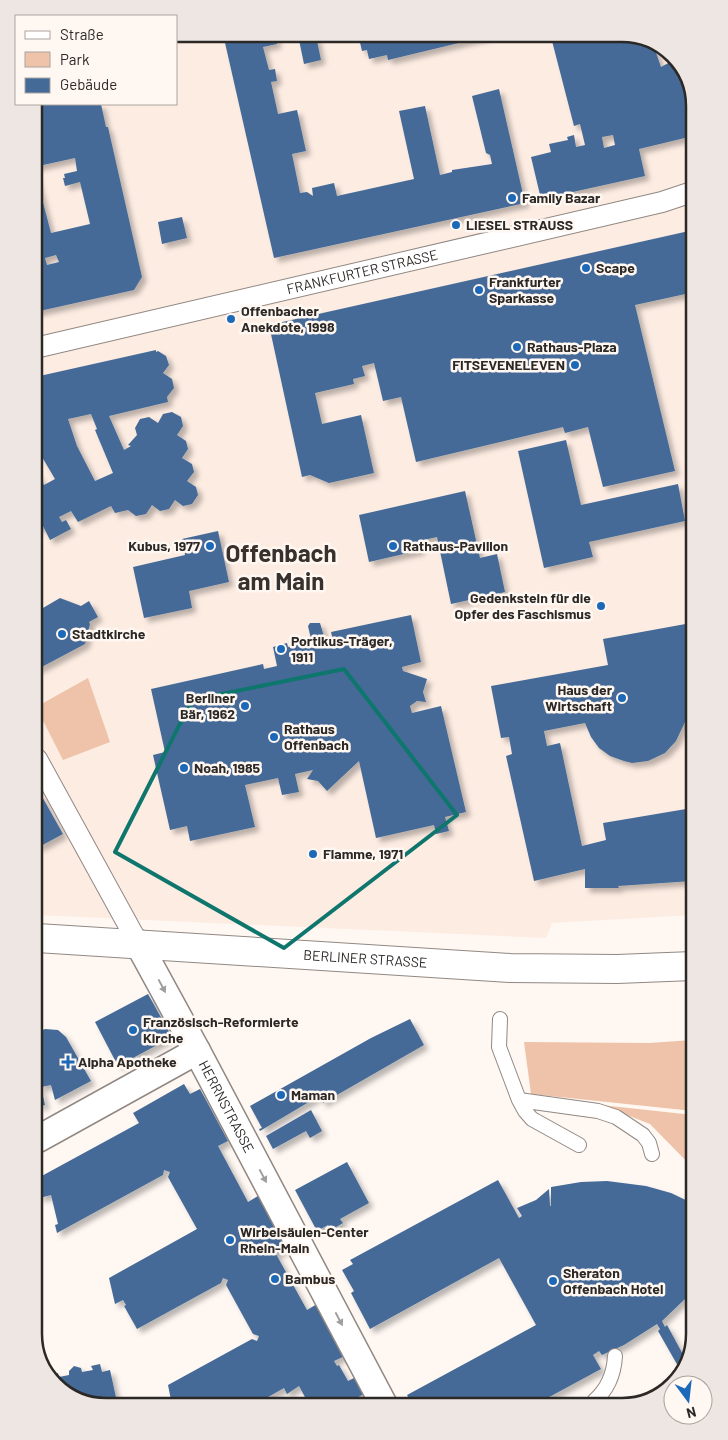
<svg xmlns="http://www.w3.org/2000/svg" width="728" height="1440" font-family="Barlow,sans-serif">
<defs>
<filter id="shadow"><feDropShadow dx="4.5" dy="4.5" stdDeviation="2.5" flood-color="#0004"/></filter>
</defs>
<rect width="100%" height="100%" fill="#fff7f2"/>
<path fill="#fdece2" d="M176 34H626L665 49 689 79 692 915 552 923 546 938 37 915 34 104H176Z"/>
<path fill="#efc3a9" d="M88 678 110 742 63 760 36 707Z
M693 1040V1111L531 1094 524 1042 649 1043Z
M601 1105 693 1115 694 1169 650 1124Z"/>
<path fill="#446b97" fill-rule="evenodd" filter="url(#shadow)" d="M223 34H275L277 44 263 47 269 70 275 69 277 81 271 82 278 114 297 110 306 151 292 154 300 193 307 192 313 196 312 188 334 183 337 196 414 179 399 111 425 106 440 175 452 172V170L492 164 490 155 486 153 472 96 499 89 525 203 274 258Z
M358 34H488V36L388 60 387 55 369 59 367 50 362 51Z
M562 34H626L653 44 661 67 674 60 689 79V137L639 149 645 176 541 199 531 157 551 152 549 144 568 140 567 137 574 135 576 147 585 145 580 124 574 126 551 37ZM613 135 615 145 604 148 602 137Z
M316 36 321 60 304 64 299 40Z
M34 104H101L106 127H108L142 277 134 290 35 312 34 168 51 233 90 224 80 182 65 186 63 178H65L64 174 77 171 75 158 34 167V129L40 128ZM56 255 59 262 47 265 45 258Z
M182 217 187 238 162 244 158 222Z
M689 231 690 293 635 305 675 471 603 487 588 427 565 433 563 427 416 462 401 397 383 401 374 363 362 366 365 376 353 379 354 384 315 393 322 424 361 415 374 473 329 483 310 475 302 477 269 325Z
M156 350V352L158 351 166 356 169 365 163 373 172 379 174 388 167 397 168 402 109 416 124 450 131 446 128 445 137 435 135 428 140 419 149 417 158 423 163 414 172 412 181 417 183 426 177 435 186 441 188 449 182 458 192 464 194 472 187 481 196 487 198 495 192 504 183 506 175 500 169 509 160 511 152 505 146 514 136 516 128 510 115 513 111 506 78 522 71 511 59 517 62 522 66 520 71 529 50 540 43 526 36 529 35 470 44 485 55 479 35 445V377ZM91 414 97 429 95 430 113 473 95 481 77 446 68 419Z
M566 440 581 505 678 484 685 521 589 542 593 557 544 568 518 451Z
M465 491 480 558 497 554 505 592 451 604 437 537 419 541 421 550 369 562 359 515Z
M218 531 229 582 189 591 192 608 144 618 133 567 185 555 182 539Z
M60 598 81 606 89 601 98 617 89 622 90 624 85 644 36 670V612Z
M411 615 421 662 402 667 403 671 427 679 423 692 426 702 417 701 410 706 412 713 441 706 466 812 445 817 449 831 436 834 434 825 376 838 359 761 327 791 318 781 307 779 313 770 295 774 299 792 282 795 278 778 245 785 255 827 190 841 187 826 170 830 153 755 165 752 151 689 263 664 264 669 277 666 273 647 287 643 288 647 294 645 300 637 304 645 313 648 308 626 310 623H320L325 640 329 647 335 649 331 632Z
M691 623 692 720 685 722 676 741 665 753 648 761 632 763 624 761 610 756 599 748 591 737 585 723 544 731 547 746 560 743 582 846 606 840 603 823 692 808V881L618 886 619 888H585V869L534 881 506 756 512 754 509 737 501 738 491 686 608 665 603 639Z
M40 793 63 834 37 848V795Z
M148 994 172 1037 118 1066 95 1022Z
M410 1019 424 1045 323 1103 319 1096 260 1131 259 1129 262 1128 250 1106 371 1038Z
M45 1029 58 1030 66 1037 91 1081 55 1100 51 1085 41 1087 45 1105 38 1107V1032Z
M184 1084 190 1094 200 1089 228 1141 218 1146 248 1202 258 1196 287 1248 276 1254 307 1310 317 1304 345 1356 334 1361 337 1366 339 1365 348 1381 356 1377 365 1393 357 1398 360 1404H306L304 1401 306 1399 299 1386 287 1394 284 1388 254 1405H172L168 1385 252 1339 257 1341 259 1336 253 1334 226 1285 228 1280 223 1278 221 1283 137 1329 124 1306 126 1305 123 1300 115 1304 109 1278 197 1229 168 1177 170 1172 164 1170 163 1175 57 1233 55 1225 58 1224 51 1195 39 1198 38 1178 139 1123 133 1113Z
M311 1110 322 1131 310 1138 306 1131 273 1149 266 1136Z
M347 1162 369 1203 340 1219 343 1223 331 1230 328 1225 317 1231 295 1190Z
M498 1180 519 1218 522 1216 517 1208 536 1200 549 1189 550 1206H551V1187L581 1182 607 1181 646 1186 671 1193 694 1204V1288L685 1299 662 1321 665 1327 667 1325 686 1360 682 1373 658 1331 660 1329 657 1324 624 1345 602 1355 599 1351 593 1355 601 1369 540 1402 411 1403 407 1395 536 1325 499 1258 370 1329 351 1293 354 1291 342 1270 353 1264 350 1260Z
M100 1364 102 1372 110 1370 117 1402 113 1404V1406H102L66 1394 51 1375 58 1373 59 1377 69 1375V1371L74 1366 81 1368 82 1372 93 1370 91 1366Z"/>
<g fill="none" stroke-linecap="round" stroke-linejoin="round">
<g stroke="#918883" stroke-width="16">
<path id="service" d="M500 1019 499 1047 519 1100 525 1111 532 1119 579 1145
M519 1100 598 1111 616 1117 643 1135 649 1143 652 1154
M594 1401C607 1390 614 1374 615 1356"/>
</g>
<g stroke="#918883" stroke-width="22">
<g id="pedestrian">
<path id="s1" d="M35 348 662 202 689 193"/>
<path d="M37 759 138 943"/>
</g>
</g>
<g stroke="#918883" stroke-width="29">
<g id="minor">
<path id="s2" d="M138 943 197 1051 383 1403"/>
<path d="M38 1139 197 1051"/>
</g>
</g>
<g stroke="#918883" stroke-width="30">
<g id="secondary">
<path id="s3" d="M37 938 510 968 617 969 693 966"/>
</g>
</g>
<use href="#service" stroke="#fff" stroke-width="14"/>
<use href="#pedestrian" stroke="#fff" stroke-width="20"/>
<use href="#minor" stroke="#fff" stroke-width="26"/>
<use href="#secondary" stroke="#fff" stroke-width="28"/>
</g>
<defs><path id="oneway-solid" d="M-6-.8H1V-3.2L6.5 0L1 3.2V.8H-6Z" transform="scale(1.25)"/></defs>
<g fill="#a09e9d">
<use href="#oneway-solid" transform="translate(162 986) rotate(62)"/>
<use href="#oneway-solid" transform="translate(263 1176) rotate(62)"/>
<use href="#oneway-solid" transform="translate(339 1319) rotate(62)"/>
</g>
<path fill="none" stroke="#0f766e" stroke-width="4" stroke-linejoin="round" d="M344 669 457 815 284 948 115 852 192 700Z"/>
<g fill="#1b69b8" stroke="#fff7f2" stroke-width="2">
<circle cx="512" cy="198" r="5"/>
<circle cx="456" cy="225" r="5"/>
<circle cx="586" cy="268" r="5"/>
<circle cx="479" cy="290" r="5"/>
<circle cx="231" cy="319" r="5"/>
<circle cx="517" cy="347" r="5"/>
<circle cx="575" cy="365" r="5"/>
<circle cx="210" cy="546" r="5"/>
<circle cx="393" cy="546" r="5"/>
<circle cx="601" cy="606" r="5"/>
<circle cx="62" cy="634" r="5"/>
<circle cx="281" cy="649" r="5"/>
<circle cx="622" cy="698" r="5"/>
<circle cx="245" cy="706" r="5"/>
<circle cx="274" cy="737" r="5"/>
<circle cx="184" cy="768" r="5"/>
<circle cx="313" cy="854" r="5"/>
<circle cx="133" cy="1030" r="5"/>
<path d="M65.5 1054.5h5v5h5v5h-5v5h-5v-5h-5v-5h5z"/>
<circle cx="281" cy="1095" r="5"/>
<circle cx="230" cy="1240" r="5"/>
<circle cx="275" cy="1279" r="5"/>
<circle cx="553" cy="1281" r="5"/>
</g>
<g text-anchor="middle" stroke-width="5" stroke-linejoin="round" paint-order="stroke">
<g font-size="14" font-weight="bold" fill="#2b2826" stroke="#fff7f2" text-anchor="start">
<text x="522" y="203">Family Bazar</text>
<text x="466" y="230">LIESEL STRAUSS</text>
<text x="596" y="273">Scape</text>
<text x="489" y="287">Frankfurter<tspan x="489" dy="16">Sparkasse</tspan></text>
<text x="241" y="316">Offenbacher<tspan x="241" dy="16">Anekdote, 1998</tspan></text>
<text x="527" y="352">Rathaus-Plaza</text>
<text x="565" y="370" text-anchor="end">FITSEVENELEVEN</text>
<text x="200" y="551" text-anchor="end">Kubus, 1977</text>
<text x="403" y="551">Rathaus-Pavillon</text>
<text x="591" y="603" text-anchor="end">Gedenkstein für die<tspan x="591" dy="16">Opfer des Faschismus</tspan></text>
<text x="72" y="639">Stadtkirche</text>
<text x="291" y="646">Portikus-Träger,<tspan x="291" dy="16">1911</tspan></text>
<text x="612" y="695" text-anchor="end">Haus der<tspan x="612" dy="16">Wirtschaft</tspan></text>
<text x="235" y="703" text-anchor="end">Berliner<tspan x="235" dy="16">Bär, 1962</tspan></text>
<text x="284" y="734">Rathaus<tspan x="284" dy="16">Offenbach</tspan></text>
<text x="194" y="773">Noah, 1985</text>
<text x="323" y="859">Flamme, 1971</text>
<text x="143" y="1027">Französisch-Reformierte<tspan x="143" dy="16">Kirche</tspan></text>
<text x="78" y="1067">Alpha Apotheke</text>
<text x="291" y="1100">Maman</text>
<text x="240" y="1237">Wirbelsäulen-Center<tspan x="240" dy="16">Rhein-Main</tspan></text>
<text x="563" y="1278">Sheraton<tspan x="563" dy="16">Offenbach Hotel</tspan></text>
<text x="285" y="1284">Bambus</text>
</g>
<g font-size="14" fill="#2b2826" stroke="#fff7f2">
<text dy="5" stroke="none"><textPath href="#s1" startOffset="336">FRANKFURTER STRASSE</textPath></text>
<text dy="5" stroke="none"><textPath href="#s3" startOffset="329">BERLINER STRASSE</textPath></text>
<text dy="5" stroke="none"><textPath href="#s2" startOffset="186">HERRNSTRASSE</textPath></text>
</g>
<g font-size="24" font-weight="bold" fill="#38302c" stroke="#fff7f2">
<text x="281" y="562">Offenbach<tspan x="281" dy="28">am Main</tspan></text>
</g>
</g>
<path d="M0 0H728V1440H0ZM106 42H622A64 64 0 0 1 686 106V1334A64 64 0 0 1 622 1398H106A64 64 0 0 1 42 1334V106A64 64 0 0 1 106 42Z" fill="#eee6e2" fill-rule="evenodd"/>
<path fill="none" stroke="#2b2826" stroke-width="2.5" d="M106 42H622A64 64 0 0 1 686 106V1334A64 64 0 0 1 622 1398H106A64 64 0 0 1 42 1334V106A64 64 0 0 1 106 42Z"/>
<rect x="15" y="15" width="162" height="90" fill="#fff7f2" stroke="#aaa4a0"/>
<rect x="25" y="31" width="25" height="8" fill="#ffffff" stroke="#aaa4a0"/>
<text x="60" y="40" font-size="15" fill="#2b2826">Straße</text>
<rect x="25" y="52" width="25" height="15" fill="#efc3a9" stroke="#aaa4a0"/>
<text x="60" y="65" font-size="15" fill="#2b2826">Park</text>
<rect x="25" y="78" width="25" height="15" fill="#446b97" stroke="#aaa4a0"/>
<text x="60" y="90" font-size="15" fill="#2b2826">Gebäude</text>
<g transform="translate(688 1400) rotate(165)"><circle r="24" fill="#fff7f2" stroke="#aaa4a0"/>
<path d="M0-4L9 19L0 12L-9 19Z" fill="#1b69b8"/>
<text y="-8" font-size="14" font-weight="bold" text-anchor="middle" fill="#2b2826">N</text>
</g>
</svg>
